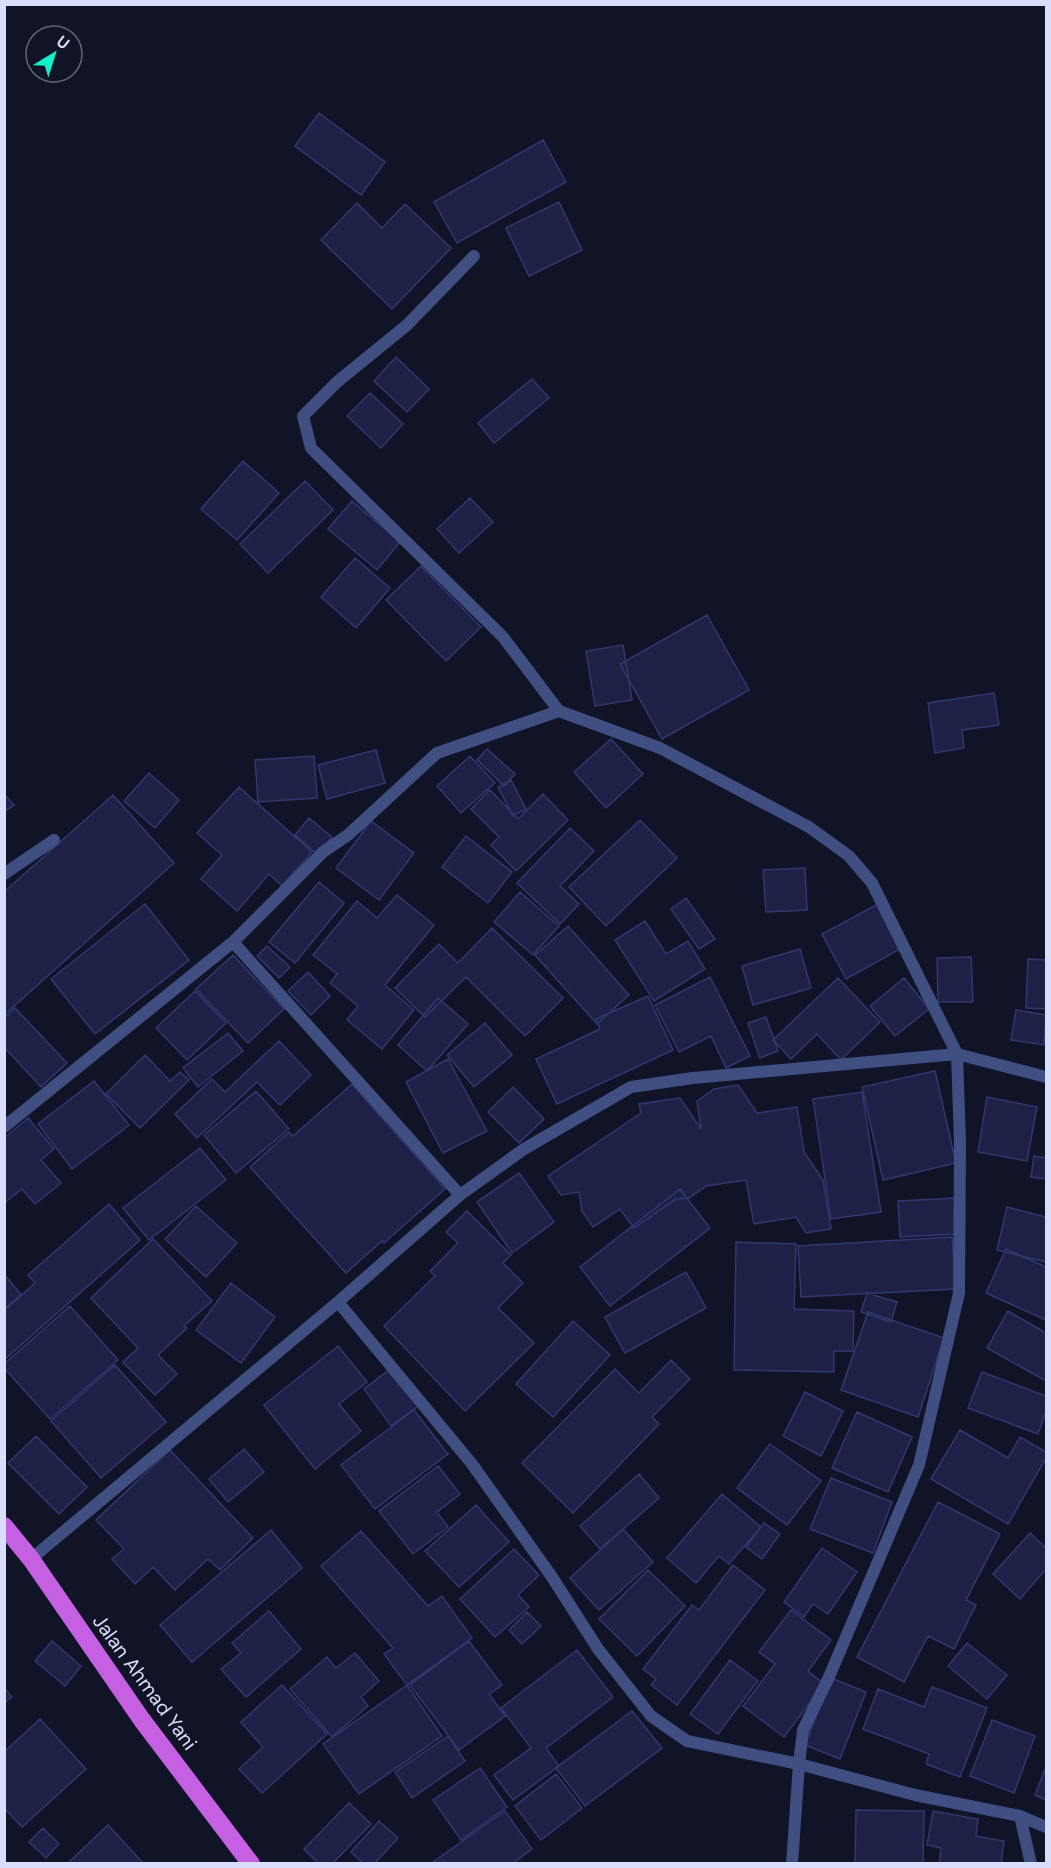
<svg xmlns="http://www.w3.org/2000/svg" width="1051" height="1868" font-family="'DM Sans',sans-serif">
<rect width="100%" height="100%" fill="#111326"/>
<path fill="#1e2145" stroke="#323770" stroke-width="1.5" d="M319 113 385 162 361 195 295 146Z
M543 140 566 182 457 243 434 202Z
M559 202 582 250 529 276 506 228Z
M357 203 382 228 405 204 451 248 392 309 321 240Z
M396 357 429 389 407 412 374 381Z
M532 379 549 398 494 443 478 423Z
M370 393 403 424 381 448 347 416Z
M243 461 279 493 237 540 201 509Z
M305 481 333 510 268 573 240 544Z
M470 498 493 522 459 553 437 529Z
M352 501 400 542 377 570 328 529Z
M355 558 390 588 356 628 321 597Z
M421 566 481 627 446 661 386 600Z
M707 615 749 690 662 739 620 664Z
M623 645 632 700 595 706 586 651Z
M994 693 999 725 962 730 964 748 935 753 928 703Z
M611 739 643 774 606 808 574 772Z
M487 749 515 774 504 786 477 760Z
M376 750 385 783 327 799 318 765Z
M314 756 317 798 258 802 255 760Z
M470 756 495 783 461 813 437 786Z
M149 773 179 800 155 828 124 801Z
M511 780 526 809 513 816 498 787Z
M239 787 312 852 282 886 269 874 237 911 201 879 222 855 197 833Z
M490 790 518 819 543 794 568 820 516 871 491 845 499 837 471 809Z
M4 794 14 805 4 812Z
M113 795 174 863 4 1015V892Z
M309 818 332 837 317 854 295 835Z
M640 820 677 858 606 926 569 887Z
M371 821 414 853 379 900 336 868Z
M570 828 594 851 560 886 579 904 560 924 517 883Z
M466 836 512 872 488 903 442 867Z
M805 868 807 910 766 912 763 870Z
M319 882 344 903 295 963 269 942Z
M520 892 559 926 533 955 494 922Z
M397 895 434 925 385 985 414 1010 382 1049 347 1020 358 1006 330 983 337 974 313 955 357 901 377 918Z
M686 898 715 939 699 949 671 909Z
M145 904 189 960 95 1034 51 979Z
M878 904 902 948 846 979 822 934Z
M645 921 666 954 688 941 705 969 654 1001 615 940Z
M568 926 629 995 597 1024 535 955Z
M492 928 563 998 525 1036 466 977 425 1017 395 988 439 944 458 963Z
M267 946 290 967 279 978 257 956Z
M800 949 811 988 753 1005 742 966Z
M233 955 284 1009 248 1043 196 989Z
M971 957 973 1002H938L937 958Z
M1028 959 1046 960V1009L1026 1008Z
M308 972 330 996 311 1015 288 991Z
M710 977 750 1056 726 1068 711 1036 679 1052 655 1005Z
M838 978 880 1022 841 1060 817 1034 791 1059 773 1040Z
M904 978 929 1009 895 1036 870 1006Z
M195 991 226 1023 187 1060 156 1028Z
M648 996 673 1050 557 1104 536 1059 600 1029 596 1019Z
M438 998 468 1024 427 1071 398 1045Z
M15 1008 67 1063 41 1087 4 1047V1018Z
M1016 1010 1046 1015 1044 1045 1011 1040Z
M766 1017 778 1051 760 1058 748 1023Z
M485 1023 512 1055 474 1087 447 1055Z
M228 1033 243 1051 198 1087 183 1068Z
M279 1041 311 1075 280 1105 257 1082 197 1138 175 1114 212 1079 225 1092Z
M145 1055 170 1081 180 1072 189 1080 140 1128 106 1094Z
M448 1059 487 1131 443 1153 406 1082Z
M935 1071 956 1163 883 1180 862 1087Z
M94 1081 129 1125 72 1169 38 1124Z
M352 1084 445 1189 384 1243 382 1241 346 1273 250 1167 289 1132 293 1136Z
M738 1085 757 1113 797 1107 804 1152 823 1180 831 1229 806 1233 796 1217 754 1224 746 1180 706 1186 689 1198 676 1199 634 1228 620 1209 593 1227 582 1211 579 1192 561 1195 548 1176 641 1113 639 1104 680 1098 701 1129 697 1101 714 1089Z
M513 1087 544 1119 519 1143 488 1112Z
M256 1091 289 1129 236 1173 204 1135Z
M862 1092 881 1212 831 1219 813 1099Z
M987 1097 1037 1107 1027 1161 978 1152Z
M28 1118 54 1149 41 1160 61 1183 35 1204 22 1189 4 1203V1138Z
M200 1148 226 1180 149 1240 123 1208Z
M1034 1156 1046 1158V1179L1031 1177Z
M519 1173 554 1222 512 1253 477 1202Z
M680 1189 710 1228 610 1306 580 1267Z
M955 1198 957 1234 900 1237 898 1201Z
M109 1204 140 1240 4 1360V1311L35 1283 28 1275Z
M196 1206 237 1243 206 1277 165 1239Z
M1007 1207 1046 1217V1262L997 1250Z
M467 1211 511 1255 503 1263 523 1283 498 1308 534 1343 465 1411 384 1326 435 1276 430 1271 458 1243 446 1232Z
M952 1237 956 1289 801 1297 798 1246Z
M153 1239 212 1301 184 1326 187 1328 158 1355 177 1374 155 1395 123 1362 138 1348 91 1298Z
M736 1242 796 1244 794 1309 854 1311 853 1351H834V1372L734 1370Z
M1006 1249 1046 1267V1320L986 1293Z
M686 1272 706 1308 625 1353 605 1317Z
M4 1274 21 1295 4 1309Z
M231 1283 275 1317 241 1363 196 1330Z
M867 1293 897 1302 891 1322 861 1312Z
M70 1306 118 1360 50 1419 4 1368V1364Z
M1008 1311 1046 1333V1381L987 1348Z
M868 1312 944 1338 918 1417 841 1390Z
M573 1321 610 1355 553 1417 516 1384Z
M338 1346 367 1382 339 1404 361 1431 315 1469 264 1405Z
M671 1360 690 1379 652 1417 659 1424 573 1513 522 1463 615 1369 639 1393Z
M115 1365 166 1422 101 1478 51 1421Z
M390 1369 418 1406 391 1426 364 1389Z
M982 1372 1046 1396V1411L1038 1434 968 1408Z
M805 1392 843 1411 821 1456 783 1436Z
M414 1410 448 1454 375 1509 341 1465Z
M857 1412 912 1437 888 1492 832 1468Z
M960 1430 1008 1458 1020 1437 1046 1452V1458L1008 1524 931 1479Z
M36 1436 87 1487 59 1514 8 1463Z
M770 1444 821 1481 787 1525 737 1488Z
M244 1449 264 1472 228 1502 209 1479Z
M170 1450 253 1538 220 1570 208 1559 175 1590 153 1567 135 1584 112 1559 124 1549 96 1520Z
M438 1466 460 1494 437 1512 448 1527 413 1554 379 1511Z
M639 1474 659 1498 600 1549 580 1526Z
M831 1478 892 1502 873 1553 810 1529Z
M722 1494 761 1527 729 1564 719 1556 696 1583 667 1558Z
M938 1502 1000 1534 966 1600 976 1605 954 1649 928 1636 904 1682 857 1657Z
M476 1505 509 1542 459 1587 425 1551Z
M764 1523 780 1534 762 1559 746 1547Z
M623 1529 653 1562 599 1610 570 1578Z
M271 1530 302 1568 192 1662 160 1625Z
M361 1531 428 1606 442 1596 472 1638 407 1685 384 1654 393 1648 321 1566Z
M1030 1533 1046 1548V1569L1020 1599 993 1574Z
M822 1548 857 1572 828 1614 813 1604 804 1617 784 1602Z
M514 1549 539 1575 518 1595 529 1607 495 1637 460 1599Z
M733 1565 765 1590 677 1705 651 1685 656 1679 643 1669 692 1605 699 1610Z
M648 1570 685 1606 637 1656 599 1619Z
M791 1610 831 1640 808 1671 824 1684 784 1737 743 1706 775 1664 759 1652Z
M269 1611 301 1649 246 1697 221 1669 241 1653 232 1643Z
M527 1612 541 1626 522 1644 509 1630Z
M52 1641 81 1666 65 1686 35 1661Z
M469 1641 502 1685 489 1694 505 1716 459 1750 410 1685Z
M967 1643 1007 1675 987 1699 948 1666Z
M577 1650 613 1697 546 1748 559 1766 513 1800 494 1775 531 1748 501 1708Z
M355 1653 379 1681 361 1697 368 1706 332 1737 290 1689 327 1657 336 1668Z
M730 1660 758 1681 718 1734 690 1714Z
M831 1678 866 1692 840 1759 805 1745Z
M282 1685 327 1734 262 1793 239 1769 263 1747 241 1722Z
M407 1685 442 1736 359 1794 323 1744Z
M932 1687 987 1708 960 1777 926 1764 929 1754 863 1729 878 1689 924 1707Z
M4 1688 12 1697 4 1703Z
M632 1711 662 1748 585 1806 556 1768Z
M40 1719 86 1769 22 1827 4 1808V1752Z
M992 1720 1035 1736 1014 1793 970 1776Z
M448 1736 465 1761 412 1798 395 1772Z
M1046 1767V1800L1035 1795Z
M480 1768 507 1807 461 1840 433 1800Z
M556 1774 582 1808 541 1840 515 1806Z
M349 1803 371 1824 332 1864H319L304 1849Z
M856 1810 924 1811 923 1864H855Z
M505 1811 532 1849 512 1864 433 1862Z
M933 1811 978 1819 976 1836 1004 1841 1001 1864H939L941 1848 927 1845Z
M379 1821 398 1838 374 1864H364L351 1852Z
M108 1825 144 1864H67Z
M43 1828 59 1844 46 1858 29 1842Z"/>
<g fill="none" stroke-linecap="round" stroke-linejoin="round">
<path stroke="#3f4f81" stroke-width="12" d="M4 874 54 840"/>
<path stroke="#3f4f81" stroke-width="12" d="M474 256 407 325 337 382 303 416 311 448 503 637 559 711 660 748 809 827 849 856 872 883 957 1054 960 1142 959 1293 919 1465 829 1677 803 1730 799 1764 792 1864
M233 942 460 1195
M4 1127 233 942 323 852 348 835 437 753 559 711
M338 1302 472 1464 552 1577 598 1649 651 1716 687 1741 799 1764 915 1795 1020 1816 1046 1827
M31 1559 338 1302 460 1195 524 1149 631 1087 693 1078 957 1054 1046 1077
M1020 1816 1031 1864"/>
<path stroke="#c660e2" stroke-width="18" d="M4 1526 31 1559 142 1720 251 1864"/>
</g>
<g text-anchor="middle" stroke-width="4.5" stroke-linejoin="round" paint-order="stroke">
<g font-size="20" fill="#d8defc" stroke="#111326">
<text transform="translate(145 1682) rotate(54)" y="7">Jalan Ahmad Yani</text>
</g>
</g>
<rect width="1051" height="1868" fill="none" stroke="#d8defc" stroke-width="12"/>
<g transform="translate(54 54) rotate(38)"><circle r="28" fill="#111326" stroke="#61647c" stroke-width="1.5"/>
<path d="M0-4.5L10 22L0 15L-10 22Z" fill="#11f0c8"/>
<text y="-9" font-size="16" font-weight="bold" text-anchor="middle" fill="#d8defc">U</text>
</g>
</svg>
